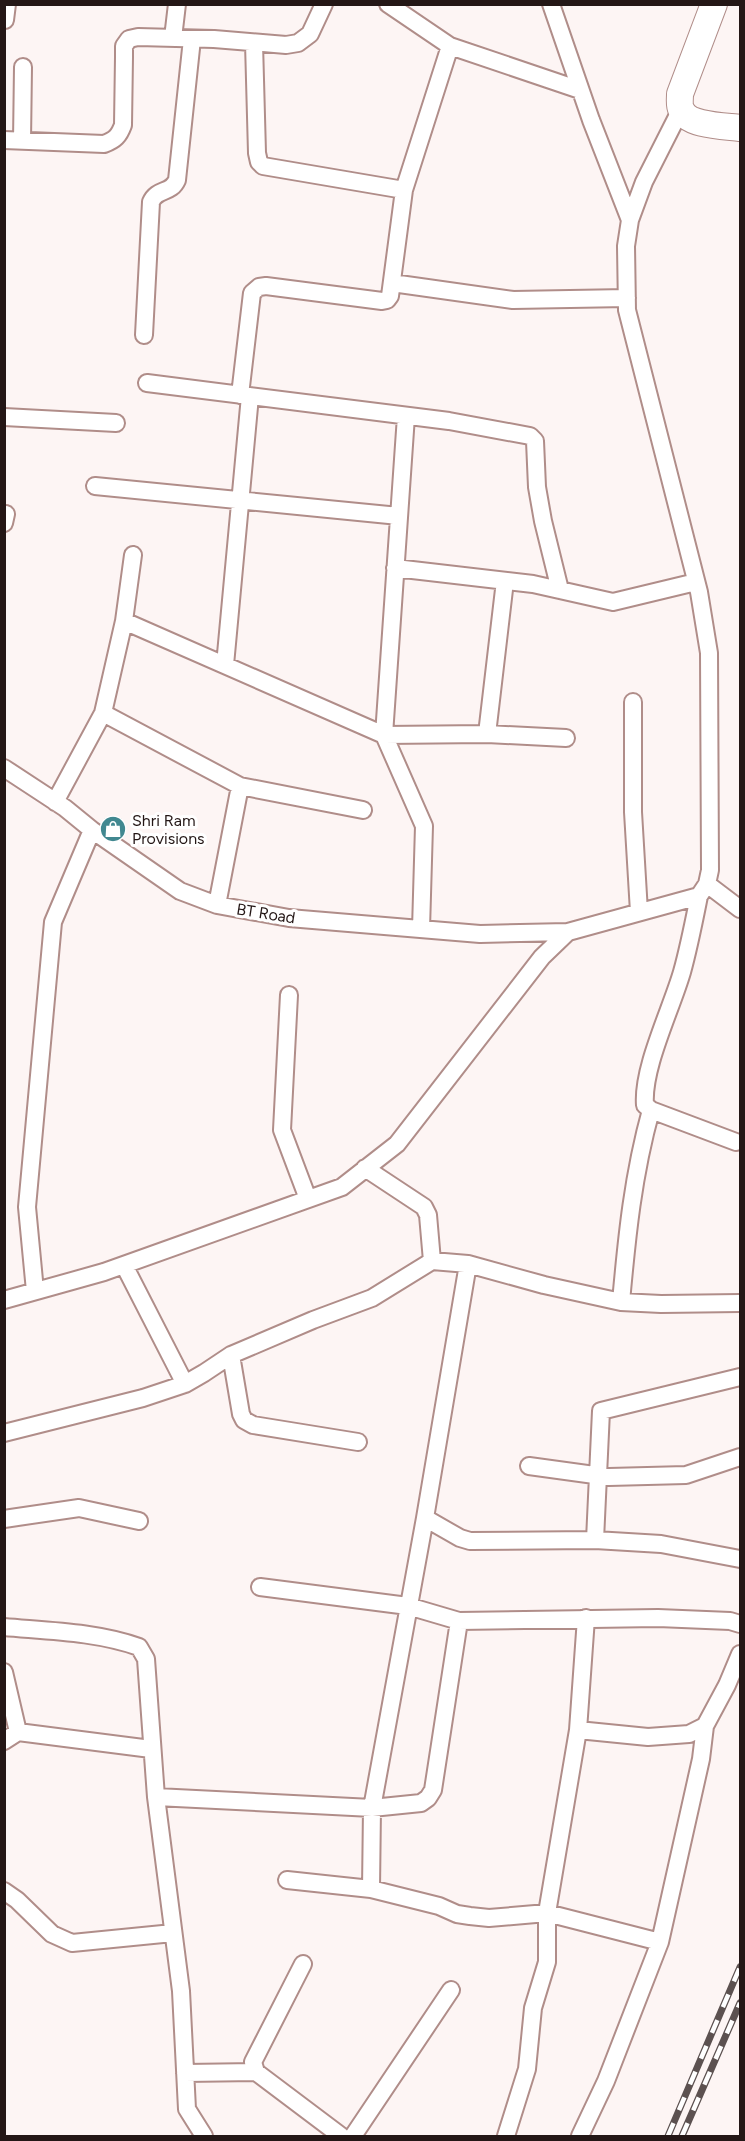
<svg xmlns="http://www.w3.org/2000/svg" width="745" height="2141" font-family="Figtree,sans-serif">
<rect width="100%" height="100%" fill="#fdf5f4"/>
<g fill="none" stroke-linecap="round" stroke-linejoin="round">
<g stroke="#b08d89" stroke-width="20">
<path id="street" d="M388 4 450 46 580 90
M551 4 591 120 630 220
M5 20 7 4
M173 38 177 4
M254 43 257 153 259 162 263 166 404 190
M4 140 104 144C115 140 119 136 123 125L124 57V46L129 39 138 37 214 39 286 45 298 43 310 34 324 4
M22 141 23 67
M392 283 513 300 627 298
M144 335 151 202C157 188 171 194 177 180L192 39
M147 383 449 421 530 436 535 441 537 487 543 521 560 590
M240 395 252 293 259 287 266 286 382 301 387 300 390 296 404 190 450 46
M406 416 384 735 424 826 421 929
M4 417 116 423
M95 486 399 516
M4 523 6 514
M395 568 533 584 613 602 696 582
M124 621 133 555
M225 665 250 396
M633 702V812L639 912
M103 713 240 786 363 810
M487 734 505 581
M4 768 65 808 92 830 180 891 217 905 289 918 480 934 568 932
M55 802 103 713 124 621 384 735 487 734 566 738
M707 884 740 909
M699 896C694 921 689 947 682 972 671 1010 642 1068 645 1105L651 1110 736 1142
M217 905 240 786
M289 995 282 1130 308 1199
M365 1168 424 1207 428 1215 432 1261
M124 1265 185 1384
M35 1291 27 1207 53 922 92 830
M4 1300 104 1272 342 1187 397 1144 542 957 568 932 699 896 707 884 710 870 709 653 699 592 627 310 626 246 630 220 644 182 681 109
M621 1302C627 1235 633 1175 651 1110
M231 1355 241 1414 244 1420 253 1425 358 1442
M4 1433 143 1398 185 1384 204 1373 231 1355 313 1320 372 1298 432 1261 468 1264 544 1285 621 1302 661 1304 740 1303
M529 1466 609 1477 686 1475 740 1457
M425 1518 460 1538 470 1541 595 1540 661 1544 740 1559
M4 1519 79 1508 139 1521
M595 1540 601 1411 740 1377
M260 1587 408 1606 459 1621 658 1618 730 1621 740 1624
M4 1627C49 1631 97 1632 139 1647L146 1659 156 1797 181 1991 187 2109 204 2136
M4 1672 18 1732 4 1741
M578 1730 648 1737 689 1734 705 1726 727 1685 740 1654
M18 1732 151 1749
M156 1797 372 1808 421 1803 428 1798 433 1790 459 1621
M287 1880 371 1889 439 1906 457 1914 470 1916 489 1918 547 1913 660 1942
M371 1889 372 1808 425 1518 468 1264
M4 1891 17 1900 52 1934 72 1943 173 1933
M303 1964 253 2062 256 2072 341 2136
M185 2073 256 2072
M353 2136 451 1990
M506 2136 527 2069 533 2008 547 1962V1913L578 1730 586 1618
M580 2136 606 2081 660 1942 701 1759 705 1726"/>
</g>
<g stroke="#b08d89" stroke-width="28">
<path id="primary" d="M714 4 680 94C680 99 679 105 681 109 687 126 725 126 740 128"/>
</g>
<use href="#street" stroke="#fff" stroke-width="16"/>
<use href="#primary" stroke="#fff" stroke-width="26"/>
<g stroke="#5c5150" stroke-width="7">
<path id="rail" d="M668 2136 740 1967
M682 2136 740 2003"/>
</g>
<use href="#rail" stroke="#fff" stroke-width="4.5" stroke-dasharray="14" stroke-linecap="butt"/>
</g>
<defs>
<g id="shop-disc" transform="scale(1.35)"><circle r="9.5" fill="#418890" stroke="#fff"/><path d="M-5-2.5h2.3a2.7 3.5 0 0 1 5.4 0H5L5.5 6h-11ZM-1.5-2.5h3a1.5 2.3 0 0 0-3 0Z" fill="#fff"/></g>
</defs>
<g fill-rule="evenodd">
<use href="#shop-disc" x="113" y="829"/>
</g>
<g text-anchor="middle" stroke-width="6" stroke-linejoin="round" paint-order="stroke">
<g font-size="16" fill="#241716" stroke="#fff" text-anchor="start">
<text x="132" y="826">Shri Ram<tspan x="132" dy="18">Provisions</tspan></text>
</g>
<g font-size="16" fill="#241716" stroke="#fff">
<text transform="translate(266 913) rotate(9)" y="6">BT Road</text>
</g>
</g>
<rect width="745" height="2141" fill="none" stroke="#241716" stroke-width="12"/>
</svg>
